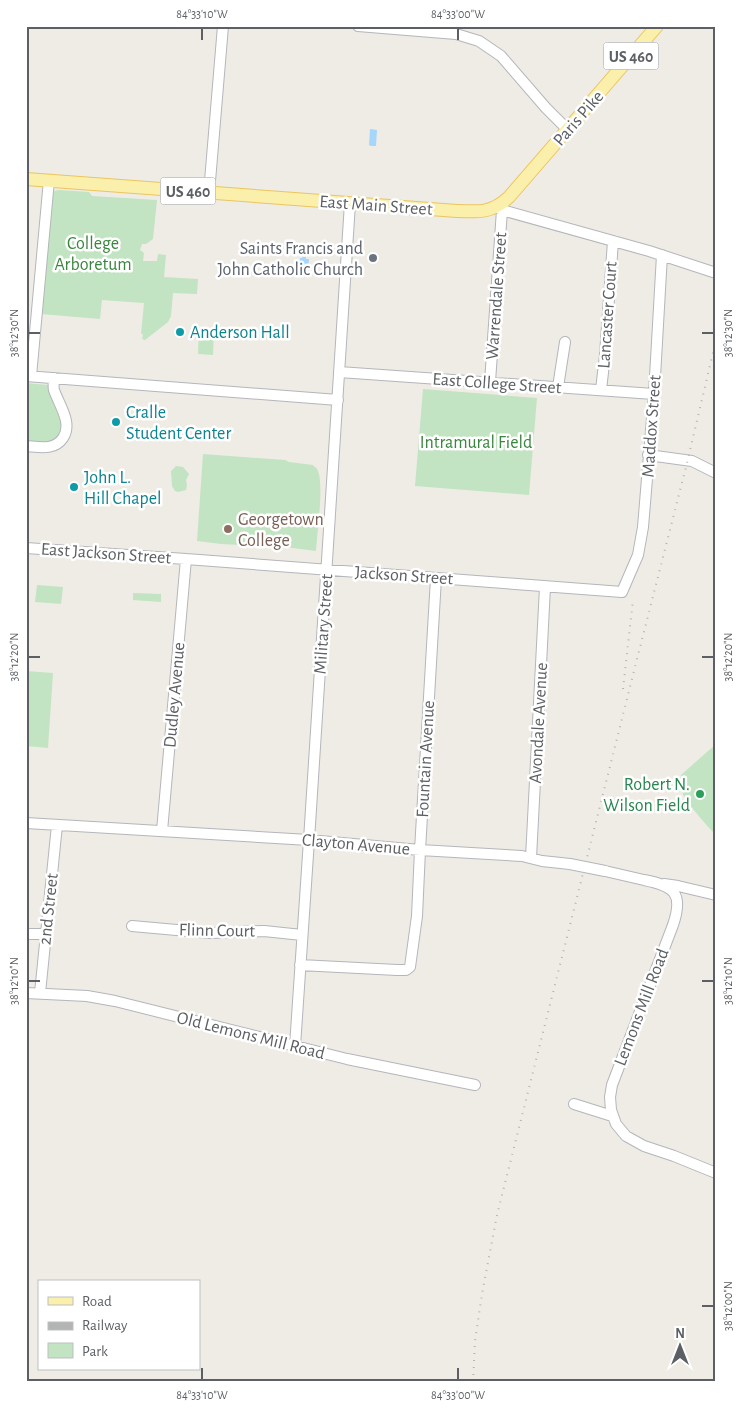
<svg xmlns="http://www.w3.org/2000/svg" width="742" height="1408" font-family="'Alegreya Sans',sans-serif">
<rect width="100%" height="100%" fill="#eeece4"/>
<path fill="#c2e4c2" d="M59 190 89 192 92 196 157 200 153 239 146 244H142L140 250 144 253 143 261H157L158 254 166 255 164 277 198 279 197 294 173 293 171 316 168 322 145 340 142 339 143 334H141L144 303 102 300 100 319 41 314 52 194 54 191Z
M199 330H214L213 355 198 354Z
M26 383 48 385 59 407 63 427 60 437 50 444 26 442Z
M423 389 537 398 529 495 415 486Z
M203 454 285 460 289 462 313 465C316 468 317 468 318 471 324 485 317 534 316 551L285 547 221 544 197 541Z
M176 466 183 467 189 474 186 480 187 485 186 490 178 492 175 491 172 486 171 471Z
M37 585 63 587 61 604 35 602Z
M133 593 161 594V602L133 600Z
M26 671 53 673 48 748 26 746Z
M716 744V835C707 826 682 798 680 787 679 784 681 779 681 775Z"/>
<path fill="#a7d6fb" d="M370 129 377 130 376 146H371L369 145Z
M302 257H306V259H309L308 272H298L300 258H302Z"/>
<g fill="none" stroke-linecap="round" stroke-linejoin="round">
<g stroke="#b4b6bb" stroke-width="12">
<path id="minor" d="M358 26 456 34 479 41 501 56 546 108 568 130
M209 193 223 26
M495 207 502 210 649 251 716 273
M339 372 654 394
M26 376 338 400
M31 376 49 180
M490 382 502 210
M558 387 565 342
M601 390 605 355 613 241
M26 446C39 447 54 451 63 438 73 423 59 405 54 390 53 386 54 382 54 378
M648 455 692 461 716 473
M26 548 186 559 622 592 638 555 643 527 654 394 662 255
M26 823 309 840 420 850 522 856 542 861 570 864
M162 831 186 559
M531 858 545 587
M605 871C618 874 631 877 644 880 674 886 684 893 673 925L612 1085 610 1097 611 1110 616 1124 626 1136 644 1146 674 1156 716 1173
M664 884 678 886 716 895
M132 926 210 933 264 931 302 935
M26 934H45
M300 965 397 970H406L410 967 417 916 420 850 436 578
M26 993 87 996 115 1001 347 1059 475 1085
M40 993 57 825
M295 1046 309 840 350 203
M574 1104 612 1116"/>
</g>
<g stroke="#ebc560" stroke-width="14">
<path id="major" d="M26 179 457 211C479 212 492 213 509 197L657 26"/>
</g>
<use href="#minor" stroke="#fff" stroke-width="10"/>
<use href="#major" stroke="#fbefac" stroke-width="12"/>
<path stroke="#b3b4b4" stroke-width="2" stroke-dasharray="1 6" stroke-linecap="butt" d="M623 689 633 600
M473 1382 475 1341 482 1294 497 1215 636 663 687 463 716 340"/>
<g stroke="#b4b6bb" stroke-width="12" stroke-linecap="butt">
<path id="minor-bridge" d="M570 864 605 871"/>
</g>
<use href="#minor-bridge" stroke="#fff" stroke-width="10"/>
</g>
<path fill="none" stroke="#5c6064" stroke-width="2" d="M202 28V40M458 28V40M28 333H40M702 333H714M28 657H40M702 657H714M28 981H40M702 981H714M702 1306H714M202 1368V1380M458 1368V1380"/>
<circle fill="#6b7280" stroke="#fff" stroke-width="2" cx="373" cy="258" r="5"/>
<g fill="#0f9aa8" stroke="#fff" stroke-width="2">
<circle cx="180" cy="332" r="5"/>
<circle cx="116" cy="422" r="5"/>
<circle cx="74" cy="487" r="5"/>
</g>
<circle fill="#8d6e63" stroke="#fff" stroke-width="2" cx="228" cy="529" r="5"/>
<circle fill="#2e9e5b" stroke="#fff" stroke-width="2" cx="700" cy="794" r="5"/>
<g text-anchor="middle" stroke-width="5" stroke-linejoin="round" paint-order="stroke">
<g fill="#fff" stroke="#8d9092" stroke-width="1">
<rect x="603.5" y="42.5" width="55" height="27" rx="4"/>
<rect x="160.5" y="177.5" width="55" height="27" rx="4"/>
</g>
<g font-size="16" font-weight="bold" fill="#5c6064">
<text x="631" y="62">US 460</text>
<text x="188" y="197">US 460</text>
</g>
<g font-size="18" fill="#5c6064" stroke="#fff">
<text transform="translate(578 118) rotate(-49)" y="6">Paris Pike</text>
<text transform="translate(376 205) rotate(4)" y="6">East Main Street</text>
<text transform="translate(496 296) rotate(-86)" y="6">Warrendale Street</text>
<text transform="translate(607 315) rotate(-86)" y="6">Lancaster Court</text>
<text transform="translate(497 383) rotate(4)" y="6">East College Street</text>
<text transform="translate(651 426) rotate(-86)" y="6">Maddox Street</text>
<text transform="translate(106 553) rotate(4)" y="6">East Jackson Street</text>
<text transform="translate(404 575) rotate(4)" y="6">Jackson Street</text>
<text transform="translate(323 624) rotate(-86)" y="6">Military Street</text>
<text transform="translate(174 695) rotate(-85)" y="6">Dudley Avenue</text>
<text transform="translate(538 723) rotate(-87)" y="6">Avondale Avenue</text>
<text transform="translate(425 759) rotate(-87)" y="6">Fountain Avenue</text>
<text transform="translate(356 844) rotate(5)" y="6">Clayton Avenue</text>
<text transform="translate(48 909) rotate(-84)" y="6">2nd Street</text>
<text transform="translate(217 930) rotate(1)" y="6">Flinn Court</text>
<text transform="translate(641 1007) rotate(-69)" y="6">Lemons Mill Road</text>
<text transform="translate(251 1035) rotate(14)" y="6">Old Lemons Mill Road</text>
</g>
<g font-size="18" fill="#3a863e" stroke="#fff">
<text x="93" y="249">College<tspan x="93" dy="21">Arboretum</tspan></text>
<text x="476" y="448">Intramural Field</text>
</g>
<g font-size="18" fill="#5b616d" stroke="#fff" text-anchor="end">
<text x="363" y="254">Saints Francis and<tspan x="363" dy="21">John Catholic Church</tspan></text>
</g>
<g font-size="18" fill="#0d838f" stroke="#fff" text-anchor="start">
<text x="190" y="338">Anderson Hall</text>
<text x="126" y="418">Cralle<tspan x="126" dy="21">Student Center</tspan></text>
<text x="84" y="483">John L.<tspan x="84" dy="21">Hill Chapel</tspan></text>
</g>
<g font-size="18" fill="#785e54" stroke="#fff" text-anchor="start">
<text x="238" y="525">Georgetown<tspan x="238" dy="21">College</tspan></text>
</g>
<g font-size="18" fill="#27864d" stroke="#fff" text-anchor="end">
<text x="690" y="790">Robert N.<tspan x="690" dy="21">Wilson Field</tspan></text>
</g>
</g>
<rect width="742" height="1408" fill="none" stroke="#ffffff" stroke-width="55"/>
<rect x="38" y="1280" width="162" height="90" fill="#ffffff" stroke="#bebfc1"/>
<rect x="48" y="1297" width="25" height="8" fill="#fbefac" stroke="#bebfc1"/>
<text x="82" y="1306" font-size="15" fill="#5c6064">Road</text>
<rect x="48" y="1322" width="25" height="8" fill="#b3b4b4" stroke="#bebfc1"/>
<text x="82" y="1330" font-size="15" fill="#5c6064">Railway</text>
<rect x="48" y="1343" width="25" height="15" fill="#c2e4c2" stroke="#bebfc1"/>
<text x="82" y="1356" font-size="15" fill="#5c6064">Park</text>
<g transform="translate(680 1346)" stroke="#ffffff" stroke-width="4" paint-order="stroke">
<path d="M0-4L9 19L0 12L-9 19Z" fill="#5c6064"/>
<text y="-8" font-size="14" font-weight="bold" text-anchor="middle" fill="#5c6064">N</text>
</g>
<rect x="28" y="28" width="686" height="1352" fill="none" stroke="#5c6064" stroke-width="2"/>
<g font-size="12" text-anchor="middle" fill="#5c6064">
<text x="202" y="18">84°33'10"W</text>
<text x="458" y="18">84°33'00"W</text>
<text transform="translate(14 333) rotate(-90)" y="4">38°12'30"N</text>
<text transform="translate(728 333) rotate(-90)" y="4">38°12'30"N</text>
<text transform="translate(14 657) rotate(-90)" y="4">38°12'20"N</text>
<text transform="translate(728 657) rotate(-90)" y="4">38°12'20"N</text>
<text transform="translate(14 981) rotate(-90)" y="4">38°12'10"N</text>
<text transform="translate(728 981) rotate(-90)" y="4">38°12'10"N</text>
<text transform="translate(728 1306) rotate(-90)" y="4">38°12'00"N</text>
<text x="202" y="1399">84°33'10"W</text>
<text x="458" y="1399">84°33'00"W</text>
</g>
</svg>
